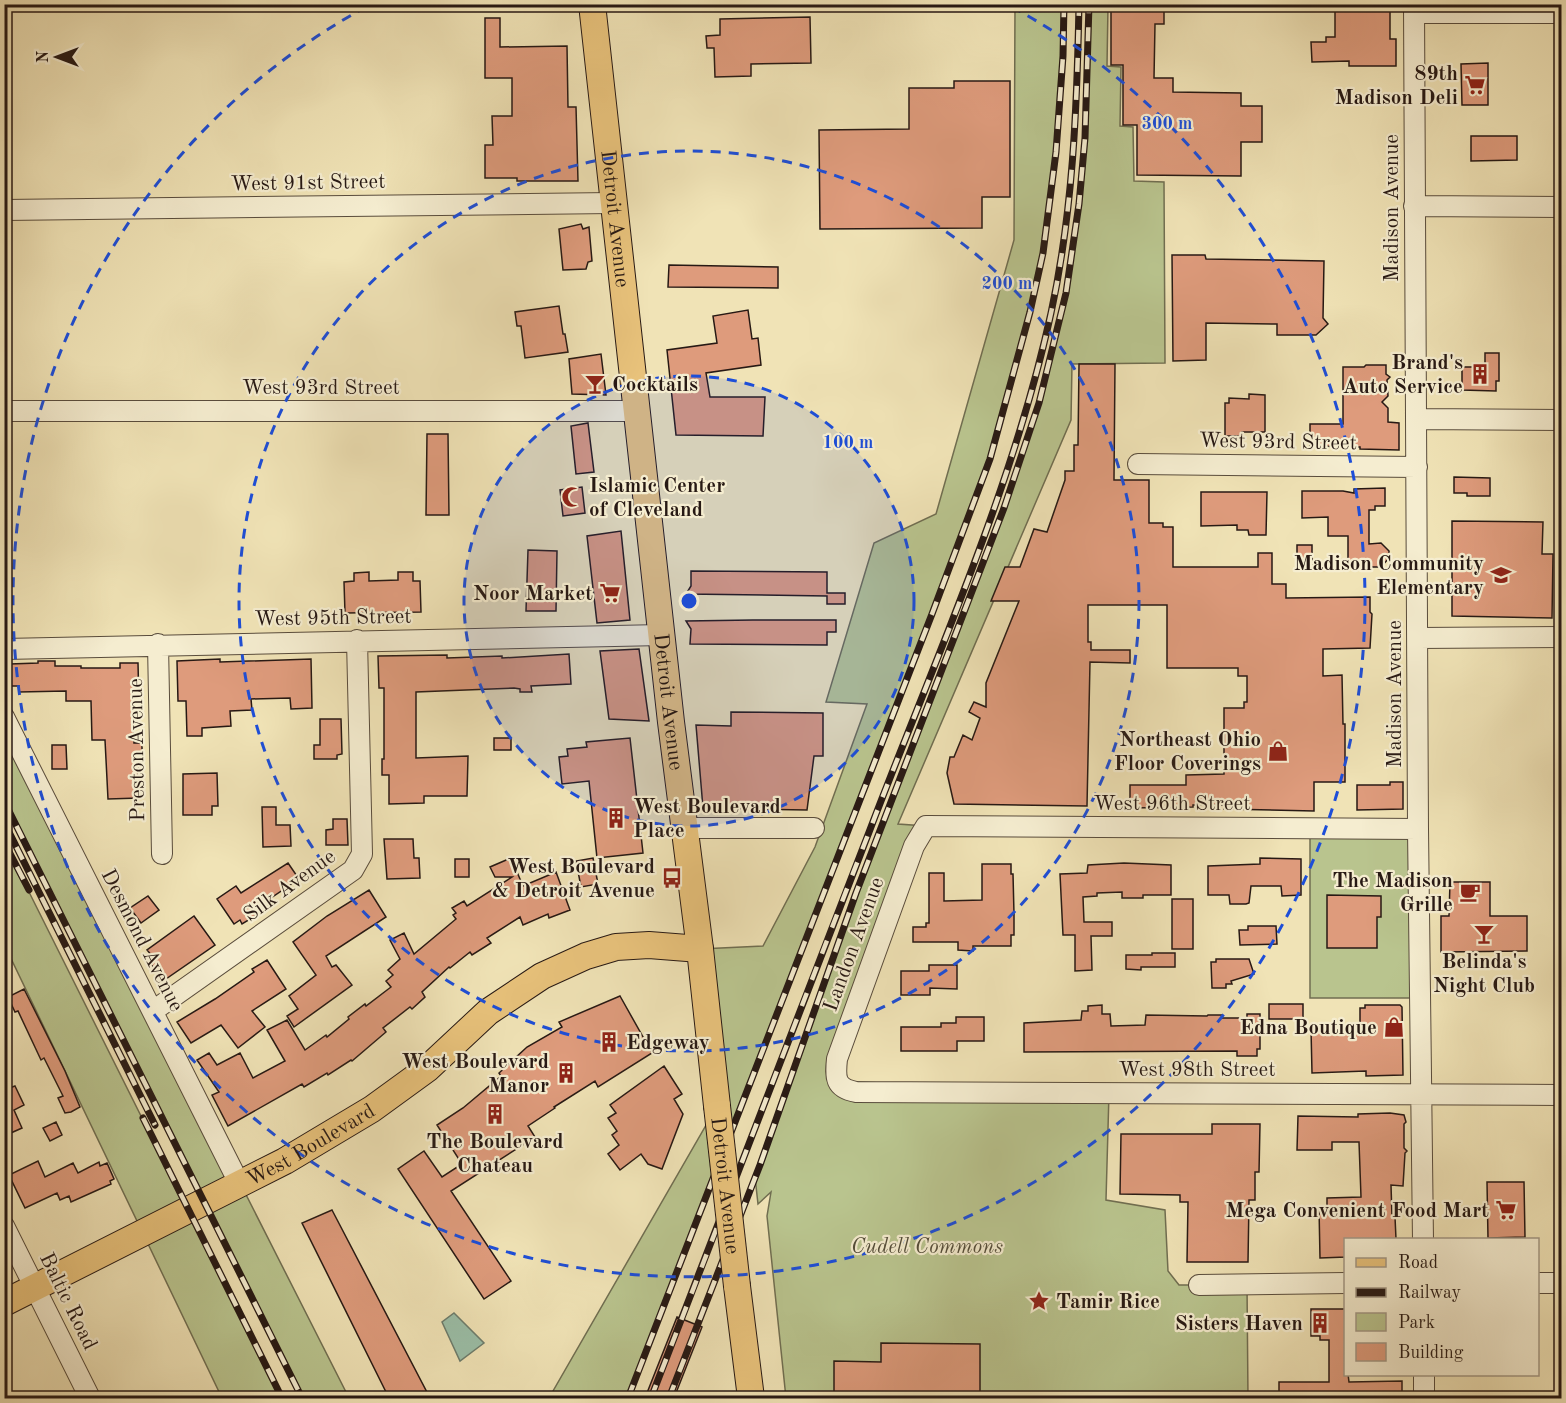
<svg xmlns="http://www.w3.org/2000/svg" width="1566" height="1403" font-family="'Old Standard TT',serif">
<rect width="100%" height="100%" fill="#f0e3b6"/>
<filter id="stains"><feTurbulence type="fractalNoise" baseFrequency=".00333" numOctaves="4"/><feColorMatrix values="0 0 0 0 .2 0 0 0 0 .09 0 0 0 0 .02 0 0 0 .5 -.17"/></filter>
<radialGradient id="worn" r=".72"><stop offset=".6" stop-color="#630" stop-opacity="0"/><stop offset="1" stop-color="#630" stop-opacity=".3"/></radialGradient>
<path fill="#b9c48e" stroke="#706e51" stroke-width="1.5" d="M1015 5H1064C1063 88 1058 173 1043 255 1029 324 1008 391 990 459L628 1398H549L717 1106 700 949 763 946 815 847 867 704 826 702 874 543 936 514 1014 240Z
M1089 5H1108L1107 66 1121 67 1120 126 1133 127 1134 181 1164 182 1165 363 1072 364 1071 420 898 824 926 826 837 1081 1109 1093 1106 1200 1165 1210 1168 1271 1179 1285H1247L1248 1398H786L767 1216 771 1192 758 1204 755 1177 856 893 1004 508 1039 403 1066 293 1079 204 1085 138Z
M4 717 349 1398H302L5 801Z
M1310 828 1418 829 1420 998H1310Z
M4 842 282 1398H222L5 946Z"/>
<path fill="#9bbfa8" stroke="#6d7d6d" stroke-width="1.5" d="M454 1313 484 1343 460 1361 442 1322Z"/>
<path fill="#de9b7c" stroke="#271914" stroke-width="1.5" d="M1111 4H1164V24H1155L1154 78H1173V92L1241 93V106H1262V142H1241V176L1137 175V125H1123V65H1111Z
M1335 4H1390V39H1396V66H1349V61L1312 62 1311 42H1326V37H1335Z
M810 17 811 63 751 64V76L715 77 714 48H707L706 36 720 35V19Z
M485 18H500V47L567 46 568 107H576L578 181H517V178H485V145H493L492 116H512V78H485Z
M1488 63V105H1462L1461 64Z
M954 81H1010V197H982V228L820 229 819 130 909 129V88H954Z
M1471 136H1517V160L1471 161Z
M581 224 583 229 589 227 592 261 588 262 586 269 563 270 559 229Z
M1172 255H1205L1206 259 1324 261 1323 318 1328 324 1316 335H1277V324L1206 323V360L1173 361Z
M669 265 778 267V288L668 287Z
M559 306 563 334H565L568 352 525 358 521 326H517L515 312Z
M748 310 752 339 758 338 761 365 706 373 710 397H765L763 436 676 435 667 350 717 343 713 316Z
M1485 353H1499V381H1496V391L1462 390V367H1485Z
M601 354 606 395 572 394 569 359Z
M1079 364H1115L1114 480H1149V523H1163V527H1173V567H1258V553H1272V584H1286V598L1370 597V612L1372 614 1370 648 1323 649V676L1342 675 1343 724H1345V782H1314V811L1224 809V805H1193V807L1130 808V785H1186V775L1224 774V708H1244V702H1247V676H1238V668H1167V605H1088V642H1091V650H1130V663L1090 662 1087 806 954 804 947 773 950 757H954L963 735 972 740 980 718 969 712 974 702 986 707V683L1019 601H991L1005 567H1020L1034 529 1047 532 1065 480V471H1074V445H1078Z
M1366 365H1386V374L1390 377 1387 380 1388 396 1382 402 1388 408V422L1399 423V450L1360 449V447L1310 446V424H1343V367H1364Z
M1249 394 1265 395V432H1242V436H1225V403H1229V398L1249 399Z
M588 423 594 472 576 474 571 426Z
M427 434H448L449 515H426Z
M1454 477 1490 478V496H1467V493H1454Z
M582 487 585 513 563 516 560 490Z
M1385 488V506H1375V510H1369V544L1381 543 1389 551V558L1381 567H1348V536H1328V517L1302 518V491H1343L1354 493V489Z
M1201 492H1267L1266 535H1249L1248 530H1237V525L1201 526Z
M1452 521 1543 522 1542 554H1553L1552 618 1452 616Z
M621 531 630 620 597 623 587 536Z
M1297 545H1312V567H1297Z
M528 550 557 551 556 611H526Z
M691 571 827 572V593H845V604H827V596L686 594 691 586Z
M369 572V581L398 580V572H413V581H420L421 612 345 613 344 582 354 581V573Z
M753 620H836V632H827V645L690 644 691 629 686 621Z
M639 649 649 721 609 719 600 651Z
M569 654 571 684 531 686 532 692H520V689L514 688 416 692V758L468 756 467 796H424V803L389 804V775H382V759H384V688H379L378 656 447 655V658L502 656V658Z
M220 659V662L311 659 312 708 291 709 290 698 251 699 252 710 230 711 231 726 202 728V736H187L186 701H178L177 661Z
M38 661H55V666H81V668H120V663H138L139 705H133L134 743H142V765L138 766 139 798 108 799 105 740H92L91 701H66V691L19 692V686H10V664L38 663Z
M731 712 823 713V756H814L807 810 703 808 696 725 731 726Z
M320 719H341L342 754 337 755V759H314V745H320Z
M494 738H511V750H494Z
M630 738 643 853 597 858 589 781 562 784 559 757 568 756 567 749 587 747 586 742Z
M52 745H66L67 769H52Z
M217 773 218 806H212V815H183V774Z
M1390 782H1403V809L1357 810V785H1390Z
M262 807H276V825H290L291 846 263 847Z
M333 819H347L348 845H326V830L333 829Z
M384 839H413L414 858H419L420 878 387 879Z
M511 858 523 886 556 872 570 910 549 918 548 914 523 925 520 917 487 938 491 943 472 955 470 952 450 968 449 967 422 992 425 997 412 1009 410 1007 383 1028 386 1032 352 1061 351 1060 328 1075 327 1073 304 1087 302 1084 228 1126 212 1095 219 1092 197 1060 209 1053 217 1065 240 1053 253 1078 285 1061 267 1030 287 1020 305 1050 326 1035 327 1037 349 1019 348 1017 365 1004 366 1006 391 987 386 981 393 975 388 970 400 959 390 940 404 933 414 954 456 919 453 915 456 913 452 908 464 901 467 906 512 877H495L490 867Z
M593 858 598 884 581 887 576 861Z
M1260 858 1301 859V895L1282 896 1281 886H1251L1249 903 1246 904H1230L1229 895H1208V866L1260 864Z
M455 859H469V877H455Z
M288 863 299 879 268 900 270 904 252 918 242 924 240 920 234 924 217 899 236 886 241 893Z
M1124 863 1171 865V895H1143V898H1122V892L1097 893V896L1083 897 1084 922H1112V936H1091L1092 970 1075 971V935H1063L1060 874 1087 873 1088 865Z
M982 864H1011V874H1013L1014 914V935H1011V946H973V951L958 950V942H913V927H926V923H929V873H944V901L982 900Z
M1450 882H1490V916H1527V951L1441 952V916H1449Z
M369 890 386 917 326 956 332 967 336 965 352 985 294 1027 287 1016 298 1009 289 996 316 975 293 942 327 916Z
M1327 895 1381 896V917H1377V948H1327Z
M148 896 159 910 141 923 130 908Z
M1172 899H1193V949H1172Z
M194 916 215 945 163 981 148 960 153 957 147 950Z
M1248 926H1276L1277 944 1240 945 1239 930H1248Z
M1152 953H1175V967H1141V970L1126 969V955H1152Z
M1216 959H1249L1254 974 1231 981 1232 984H1226V988H1212L1211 962H1216Z
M267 960 286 989 252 1011 265 1027 238 1048 221 1025 191 1043 177 1022 215 999 254 972 252 969Z
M929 965H957V989L930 988V995H901V971H929Z
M24 989 65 1071 80 1107 71 1112 65 1113 58 1098 63 1096 44 1058 41 1060 18 1011 15 1012 8 997Z
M620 996 652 1053 598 1087 595 1081 554 1107 555 1108 528 1126 535 1137 451 1191 511 1281 484 1299 398 1169 424 1151 442 1177 462 1164 437 1125 463 1108 501 1076 499 1073 527 1047 562 1027 559 1022Z
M1269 1004H1303V1019H1269Z
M1102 1005V1014H1110L1111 1026 1145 1025 1146 1015 1207 1016 1208 1015H1222V1018H1247V1014H1260V1049H1257V1056H1237V1051L1024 1052V1023L1081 1020 1082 1011H1088V1006Z
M1365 1005H1400L1402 1007 1403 1075 1366 1076V1071L1312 1073 1311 1029 1360 1030V1008H1365Z
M956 1017H984V1041H957V1051H901V1027H941V1023H956Z
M664 1066 682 1094 674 1099 683 1114 662 1169 648 1164 641 1154 620 1170 608 1154 619 1145 612 1135 617 1131 608 1118 616 1113 610 1105Z
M15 1086 24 1105 14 1110 22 1128 4 1136V1090Z
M1390 1113 1404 1115 1406 1122 1404 1124V1148L1407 1151 1405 1153 1403 1186 1391 1185 1392 1217H1395L1396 1239H1346V1257L1320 1258 1319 1207H1327V1198L1361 1197 1359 1142H1332V1150H1297L1298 1116 1358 1117V1114Z
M56 1122 62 1135 50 1141 43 1128Z
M1212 1124H1260L1259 1172H1255V1200H1249L1248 1262H1187L1188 1202H1180V1195L1120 1194 1121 1134H1212Z
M38 1161 45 1177 73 1163 78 1173 99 1162 100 1166 107 1163 114 1179 110 1181 111 1184 71 1202 69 1196 60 1200 57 1193 25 1208 9 1175Z
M1487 1182H1524L1525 1237 1488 1238Z
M332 1210 430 1398H389L302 1223Z
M1311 1309H1346V1374H1348L1349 1382 1402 1381V1398L1279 1397V1382H1329V1340H1320V1336H1311Z
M677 1317 702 1327 674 1398H645Z
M881 1343 980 1344V1398H834V1361L881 1362Z"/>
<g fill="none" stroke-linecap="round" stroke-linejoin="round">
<g stroke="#594c3c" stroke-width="22">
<path id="minor" d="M1414 4 1418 829 1423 1240
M1414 13H1562
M1414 206 1562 207
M4 210 612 203
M4 411H637
M1417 419 1562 420
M1138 464 1417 467
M1418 638 1562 637
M158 644 162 854
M4 649 662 635
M4 717 239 1183
M684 828H814
M1418 829 926 826 914 846 837 1059C835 1078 835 1088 856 1092L1562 1095
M153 1011 353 870 362 854 357 640
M4 1226 90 1398
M1538 1283H1562
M1199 1285 1346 1283
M1424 1374V1398"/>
</g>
<g stroke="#271914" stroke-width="28">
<g id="major">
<path id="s1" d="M592 4 671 722 700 949 717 1106"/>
<path d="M737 1286 751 1398"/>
<path id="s2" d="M4 1303 285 1161 372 1109 427 1069 488 1012 542 976 586 956 616 947 649 945 700 949"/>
</g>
</g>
<use href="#minor" stroke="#f5edd0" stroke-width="20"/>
<use href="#major" stroke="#e8c27b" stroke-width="26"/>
<g stroke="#271914" stroke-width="7">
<path id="rail" d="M4 801 302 1398
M4 822 155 1125
M4 842 29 890
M143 1118 282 1398
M628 1398 932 614 990 459 1030 312 1043 253 1056 152 1063 56 1064 4
M651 1398C725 1208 797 1017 871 827 935 659 1013 488 1051 313 1073 211 1077 108 1079 4
M669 1398 760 1165 856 893 1004 508 1039 403 1066 293 1079 204 1085 138 1089 4"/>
</g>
<use href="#rail" stroke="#f5edd0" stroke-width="4.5" stroke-dasharray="14" stroke-linecap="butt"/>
<g stroke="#271914" stroke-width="28" stroke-linecap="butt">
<g id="major-bridge">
<path id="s3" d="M717 1106 737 1286"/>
</g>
</g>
<use href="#major-bridge" stroke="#e8c27b" stroke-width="26"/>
</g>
<circle cx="689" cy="601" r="225" fill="#1d4ed8" fill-opacity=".12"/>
<g fill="none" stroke="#1d4ed8" stroke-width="3" stroke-dasharray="10 8">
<circle cx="689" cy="601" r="225"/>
<circle cx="689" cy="601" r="450"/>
<path d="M1012 7A676 676 0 1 1 366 7"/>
</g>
<defs>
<g id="supermarket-bare" transform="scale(1.62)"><path d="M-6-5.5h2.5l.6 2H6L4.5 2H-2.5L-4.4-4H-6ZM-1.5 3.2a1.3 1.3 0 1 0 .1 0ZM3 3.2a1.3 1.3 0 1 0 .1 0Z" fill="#8f2418" stroke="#f5edd0" stroke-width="2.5" paint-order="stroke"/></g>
<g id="building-bare" transform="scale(1.62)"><path d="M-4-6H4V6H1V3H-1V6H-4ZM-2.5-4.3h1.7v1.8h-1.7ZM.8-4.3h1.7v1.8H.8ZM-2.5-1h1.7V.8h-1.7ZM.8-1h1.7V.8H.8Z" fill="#8f2418" stroke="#f5edd0" stroke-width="2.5" paint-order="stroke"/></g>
<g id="bar-bare" transform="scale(1.62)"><path d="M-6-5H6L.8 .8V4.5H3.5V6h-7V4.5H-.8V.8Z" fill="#8f2418" stroke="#f5edd0" stroke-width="2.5" paint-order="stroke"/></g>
<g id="mosque-bare" transform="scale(1.62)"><path d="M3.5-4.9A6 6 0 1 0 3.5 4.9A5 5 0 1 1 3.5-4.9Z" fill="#8f2418" stroke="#f5edd0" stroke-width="2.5" paint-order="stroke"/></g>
<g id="school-bare" transform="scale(1.62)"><path d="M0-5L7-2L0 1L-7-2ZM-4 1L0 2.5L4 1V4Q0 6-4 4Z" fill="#8f2418" stroke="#f5edd0" stroke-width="2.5" paint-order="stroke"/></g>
<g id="shop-bare" transform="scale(1.62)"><path d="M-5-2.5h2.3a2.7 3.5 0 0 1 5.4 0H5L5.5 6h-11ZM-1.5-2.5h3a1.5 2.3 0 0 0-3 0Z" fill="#8f2418" stroke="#f5edd0" stroke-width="2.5" paint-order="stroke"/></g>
<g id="bus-bare" transform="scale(1.62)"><path d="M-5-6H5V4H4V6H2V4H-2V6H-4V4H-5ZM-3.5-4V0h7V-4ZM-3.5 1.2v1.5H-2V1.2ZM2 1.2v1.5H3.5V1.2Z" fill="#8f2418" stroke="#f5edd0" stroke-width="2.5" paint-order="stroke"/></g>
<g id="cafe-bare" transform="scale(1.62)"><path d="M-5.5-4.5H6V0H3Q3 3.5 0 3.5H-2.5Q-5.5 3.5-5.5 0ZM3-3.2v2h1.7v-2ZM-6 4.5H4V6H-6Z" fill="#8f2418" stroke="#f5edd0" stroke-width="2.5" paint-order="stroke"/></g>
<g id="sight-bare" transform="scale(1.62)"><path d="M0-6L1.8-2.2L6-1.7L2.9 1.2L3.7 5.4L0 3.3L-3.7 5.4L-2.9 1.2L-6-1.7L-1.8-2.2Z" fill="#8f2418" stroke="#f5edd0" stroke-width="2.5" paint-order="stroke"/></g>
</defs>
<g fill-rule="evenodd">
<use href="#supermarket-bare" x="1475" y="85"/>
<use href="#building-bare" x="1480" y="374"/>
<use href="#bar-bare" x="595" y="384"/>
<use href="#mosque-bare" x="572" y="497"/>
<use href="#school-bare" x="1501" y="575"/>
<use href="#supermarket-bare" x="610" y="593"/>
<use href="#shop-bare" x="1278" y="751"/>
<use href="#building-bare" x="616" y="818"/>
<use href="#bus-bare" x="672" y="878"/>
<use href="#cafe-bare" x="1470" y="892"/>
<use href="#bar-bare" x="1484" y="934"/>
<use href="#shop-bare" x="1394" y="1027"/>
<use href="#building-bare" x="609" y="1042"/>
<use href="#building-bare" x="566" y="1073"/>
<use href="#building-bare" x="495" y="1114"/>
<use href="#supermarket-bare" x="1506" y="1210"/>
<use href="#sight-bare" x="1039" y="1301"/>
<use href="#building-bare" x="1320" y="1323"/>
</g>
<g text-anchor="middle" stroke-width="4.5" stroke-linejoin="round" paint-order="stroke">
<g font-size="21" font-weight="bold" fill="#271914" stroke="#f5edd0" text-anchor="end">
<text x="1458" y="80">89th<tspan x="1458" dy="24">Madison Deli</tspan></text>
<text x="1463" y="369">Brand's<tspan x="1463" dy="24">Auto Service</tspan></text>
<text x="612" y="391" text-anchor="start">Cocktails</text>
<text x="589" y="492" text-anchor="start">Islamic Center<tspan x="589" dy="24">of Cleveland</tspan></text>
<text x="1484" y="570">Madison Community<tspan x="1484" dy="24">Elementary</tspan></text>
<text x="593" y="600">Noor Market</text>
<text x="1261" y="746">Northeast Ohio<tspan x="1261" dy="24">Floor Coverings</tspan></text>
<text x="633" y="813" text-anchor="start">West Boulevard<tspan x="633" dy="24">Place</tspan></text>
<text x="655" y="873">West Boulevard<tspan x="655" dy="24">&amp; Detroit Avenue</tspan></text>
<text x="1453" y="887">The Madison<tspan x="1453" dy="24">Grille</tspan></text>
<text x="1484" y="968" text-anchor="middle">Belinda's<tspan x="1484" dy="24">Night Club</tspan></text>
<text x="1377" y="1034">Edna Boutique</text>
<text x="626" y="1049" text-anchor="start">Edgeway</text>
<text x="549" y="1068">West Boulevard<tspan x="549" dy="24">Manor</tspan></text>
<text x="495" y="1148" text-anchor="middle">The Boulevard<tspan x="495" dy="24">Chateau</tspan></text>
<text x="1489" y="1217">Mega Convenient Food Mart</text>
<text x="1056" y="1308" text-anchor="start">Tamir Rice</text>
<text x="1303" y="1330">Sisters Haven</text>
</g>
<g font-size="21" fill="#271914" stroke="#f5edd0">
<text transform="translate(308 182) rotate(-1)" y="7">West 91st Street</text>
<text transform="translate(1391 208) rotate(-90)" y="7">Madison Avenue</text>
<text dy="7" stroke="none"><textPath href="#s1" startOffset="216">Detroit Avenue</textPath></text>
<text x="321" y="394">West 93rd Street</text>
<text transform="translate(1278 441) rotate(1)" y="7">West 93rd Street</text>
<text transform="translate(333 617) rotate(-1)" y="7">West 95th Street</text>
<text transform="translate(1394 694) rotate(-90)" y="7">Madison Avenue</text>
<text dy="7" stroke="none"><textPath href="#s1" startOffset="702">Detroit Avenue</textPath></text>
<text transform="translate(136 750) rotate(-91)" y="7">Preston Avenue</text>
<text x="1172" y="810">West 96th Street</text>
<text transform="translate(289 885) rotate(-36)" y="7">Silk Avenue</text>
<text transform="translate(143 940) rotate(63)" y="7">Desmond Avenue</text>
<text transform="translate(853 944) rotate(-70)" y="7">Landon Avenue</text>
<text x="1197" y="1076">West 98th Street</text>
<text dy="7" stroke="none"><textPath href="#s2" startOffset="345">West Boulevard</textPath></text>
<text dy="7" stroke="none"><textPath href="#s3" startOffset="80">Detroit Avenue</textPath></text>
<text transform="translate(69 1301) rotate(64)" y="7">Baltic Road</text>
</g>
<g font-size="21" font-style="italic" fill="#534c39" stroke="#f5edd0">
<text x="927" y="1253">Cudell Commons</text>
</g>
</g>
<circle cx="689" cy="601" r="9" fill="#1d4ed8" stroke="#f5edd0" stroke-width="3"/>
<g font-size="18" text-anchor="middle" font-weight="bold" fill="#1d4ed8" stroke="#f5edd0" stroke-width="4.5" stroke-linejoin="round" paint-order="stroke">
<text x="1167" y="129">300 m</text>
<text x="1007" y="289">200 m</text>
<text x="848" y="448">100 m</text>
</g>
<rect width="1566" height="1403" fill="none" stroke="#f0e3b6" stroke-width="24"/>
<rect x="6" y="6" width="1554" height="1391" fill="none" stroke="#271914" stroke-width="3"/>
<rect x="12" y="12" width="1542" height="1379" fill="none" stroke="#271914" stroke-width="1.5"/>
<rect x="1344" y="1238" width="195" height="138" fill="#f5edd0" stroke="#a39885" stroke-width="1.5"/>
<rect x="1356" y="1258" width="30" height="9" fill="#e8c27b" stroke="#a39885" stroke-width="1.5"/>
<text x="1398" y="1268" font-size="18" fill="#271914">Road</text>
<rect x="1356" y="1288" width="30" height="9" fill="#271914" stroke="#a39885" stroke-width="1.5"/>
<text x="1398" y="1298" font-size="18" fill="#271914">Railway</text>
<rect x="1356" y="1313" width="30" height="18" fill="#b9c48e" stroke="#a39885" stroke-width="1.5"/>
<text x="1398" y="1328" font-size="18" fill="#271914">Park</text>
<rect x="1356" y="1343" width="30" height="18" fill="#de9b7c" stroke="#a39885" stroke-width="1.5"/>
<text x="1398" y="1358" font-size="18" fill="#271914">Building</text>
<g transform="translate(57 57) rotate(270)" stroke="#f5edd0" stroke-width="4.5" paint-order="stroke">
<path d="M0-4.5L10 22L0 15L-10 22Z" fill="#271914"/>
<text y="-9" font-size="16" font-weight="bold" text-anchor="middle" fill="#271914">N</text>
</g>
<rect width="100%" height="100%" filter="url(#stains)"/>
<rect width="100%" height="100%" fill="url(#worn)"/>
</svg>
